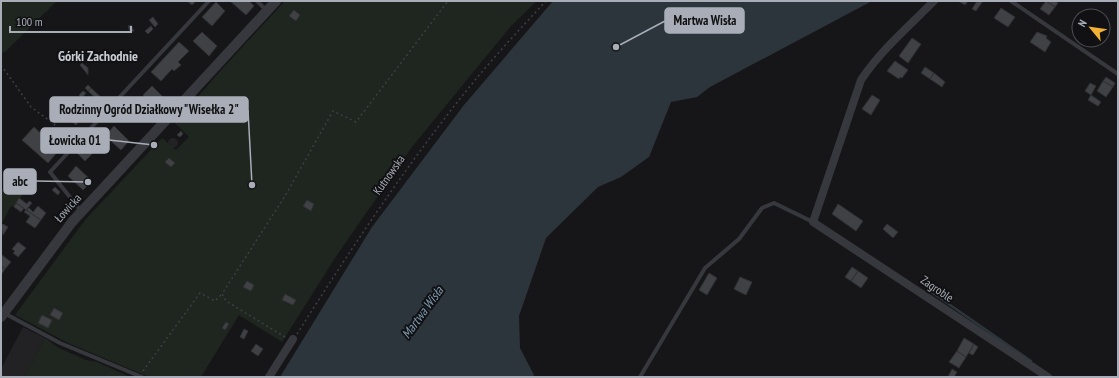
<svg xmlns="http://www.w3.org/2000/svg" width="1119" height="378" font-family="'PT Sans Narrow',sans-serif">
<rect width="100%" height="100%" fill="#161618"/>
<path fill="#222225" d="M168 143a5 5 0 1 1 10 0a5 5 0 1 1-10 0Z
M23 327 45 338 24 377H1V369Z"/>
<path fill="#1e261f" d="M1 1H57L5 52 1 53Z
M285 1H537L511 26 412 147 337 255 282 342 239 315 201 377H149L68 343 15 315 85 220 162 138 176 150 189 137 175 123 222 69Z
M16 187 24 193 13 207 11 206 1 225V188L8 192Z
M45 338 59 348 86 360 97 362 130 377H24Z"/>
<path fill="#2c353c" d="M553 1H872L710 87 697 97 671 102 649 157 621 177 598 187 546 238 519 316 520 348 534 375 532 377H280L372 227 464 105Z"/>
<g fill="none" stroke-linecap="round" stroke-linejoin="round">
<path stroke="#2c353c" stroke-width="2.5" d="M927 289 1031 361"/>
</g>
<path fill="#404145" stroke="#303034" d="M187 1H193L195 2 192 5Z
M230 1H249L254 6 246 15Z
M958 1H968L965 5Z
M977 1H983L976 11 972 9Z
M1046 1 1055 7 1049 15 1040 9Z
M1046 1H1055L1058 3 1055 7Z
M216 2 225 11 212 26 202 17Z
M1001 8 1015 17 1008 27 994 18Z
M294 10 300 15 296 21 289 16Z
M153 17 158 24 155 27 149 20Z
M131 25 134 31 130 32 128 26Z
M151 26 153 29 148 34 145 31Z
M202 32 217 46 209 56 193 41Z
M1037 32 1047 36 1046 38 1051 42 1045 52 1030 42Z
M912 38 921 44 908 63 899 56Z
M179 42 189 51 178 62 181 65 174 71 172 69 161 81 151 72Z
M895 61 908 70 902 78 900 77 899 79 887 71Z
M82 63 88 68V75L80 65Z
M925 67 934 73 930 79 921 73Z
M934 73 945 82 942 87 930 79Z
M1106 77 1115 83 1113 87 1103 81Z
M1103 81 1113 87 1106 97 1097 91Z
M1090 83 1096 86 1091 95 1085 91Z
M88 85 91 88 88 91 85 88Z
M152 86 167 101 158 110 143 95Z
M91 88 105 101 102 104 88 91Z
M83 91 86 93 82 98 79 95Z
M872 95 880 100 871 115 862 109Z
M1091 95 1101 102 1098 106 1088 100Z
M128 96 138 106 124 120 114 111Z
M68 113 78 122 76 125 66 116Z
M114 126 129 141 121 150 105 136Z
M34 127 59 150 48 163 22 140Z
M181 131 183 134 180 137 177 135Z
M91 137 100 146 85 161 76 152Z
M169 158 175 163 171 167 165 162Z
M76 166 92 181 83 190 68 176Z
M55 187 60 192 58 195 52 190Z
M19 198 27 204 29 201 32 203 26 210 16 203Z
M307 200 314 204 311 211 303 206Z
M16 203 24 208 21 212 14 207Z
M838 204 863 221 856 231 832 214Z
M38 206 46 213 41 220 26 210 29 208 33 212Z
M26 210 41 220 35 228 26 222 30 216 24 212Z
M3 224 8 227 3 235 1 226Z
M887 224 898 232 893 238 883 229Z
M18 242 26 248 18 257 13 253 15 251 12 249Z
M2 255 11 262 5 269 1 266Z
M1 266 5 269 1 275Z
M852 267 858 271 851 281 845 277Z
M858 271 868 278 861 288 851 281Z
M709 273 717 278 707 295 699 290Z
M740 277 752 282 746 295 734 289Z
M247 281 254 285 251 291 243 287Z
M285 294 296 300 293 305 282 300Z
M54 308 63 313 59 320 50 315Z
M42 315 52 320 48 328 38 323Z
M226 322 229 324 225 330 222 328Z
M244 329 248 331 244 339 240 337Z
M964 338 974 344 966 357 957 351Z
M256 344 263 349 258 356 251 351Z
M974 344 978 347 973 355 969 353Z
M957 351 966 357 959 368 949 362Z
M952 369 957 372 954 377H948Z"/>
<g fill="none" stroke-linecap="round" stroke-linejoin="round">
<path stroke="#3d3f44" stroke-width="1.5" stroke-dasharray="2 3" stroke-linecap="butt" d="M1 65 31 107 54 124 70 142
M297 334C350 250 405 167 467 90 492 59 519 30 546 1
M285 337 226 301 222 294 285 196 333 111 356 122 448 1
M143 371 200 293 215 301 222 294"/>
<path stroke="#37383d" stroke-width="4" d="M257 1 267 11
M1011 1 1118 74
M81 211 50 172 209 1
M4 313 60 343 142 377
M640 377 705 268 739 239 762 208 774 203 813 222"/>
<path stroke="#37383d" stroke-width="8" d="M934 1C909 26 881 50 861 80L813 222 1048 377
M269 377 293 339"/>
<path stroke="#37383d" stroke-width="10" d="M1 317 72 222 276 1"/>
</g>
<g text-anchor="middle" stroke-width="4" stroke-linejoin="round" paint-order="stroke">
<g font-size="12" fill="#a8adb8" stroke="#111113">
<text transform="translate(389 175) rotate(-55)" y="4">Kutnowska</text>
<text transform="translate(68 208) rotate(-48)" y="4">Łowicka</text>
<text transform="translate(937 289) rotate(34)" y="4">Zagroble</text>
</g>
<g font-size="13" font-style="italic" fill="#7f9bb3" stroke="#111113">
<text transform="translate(422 312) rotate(-54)" y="5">Martwa Wisła</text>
</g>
<g font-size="14" font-weight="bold" fill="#c9ccd4" stroke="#111113">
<text x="98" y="61">Górki Zachodnie</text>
</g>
</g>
<path fill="none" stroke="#a8adb8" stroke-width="1.5" d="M616 47L665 21M252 185L248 110M154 145L109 140M88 182L36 181"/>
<g fill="#a8adb8" stroke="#111113" stroke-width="1.5">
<circle cx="616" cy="47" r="4"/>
<circle cx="252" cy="185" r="4"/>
<circle cx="154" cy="145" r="4"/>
<circle cx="88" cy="182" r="4"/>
</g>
<g fill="#a8adb8" stroke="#a8adb8" stroke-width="1.5">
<rect x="665" y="8" width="79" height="25" rx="4"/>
<rect x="50" y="97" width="198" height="25" rx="4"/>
<rect x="41" y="128" width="68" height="25" rx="4"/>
<rect x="4" y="169" width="32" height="25" rx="4"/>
</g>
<g font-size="13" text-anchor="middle" font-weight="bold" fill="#111">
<text x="705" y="25">Martwa Wisła</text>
<text x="149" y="114">Rodzinny Ogród Działkowy "Wisełka 2"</text>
<text x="75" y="145">Łowicka 01</text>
<text x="20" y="186">abc</text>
</g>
<rect width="1119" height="378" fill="none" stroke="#a8adb8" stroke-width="4"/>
<g transform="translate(1091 28) rotate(299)"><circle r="19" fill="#111113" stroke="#4d4f55"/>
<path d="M0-3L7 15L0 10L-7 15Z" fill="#f2b134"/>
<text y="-6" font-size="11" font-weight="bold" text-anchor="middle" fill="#a8adb8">N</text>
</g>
<path d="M10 26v6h121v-6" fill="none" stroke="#a8adb8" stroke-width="2"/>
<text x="16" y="26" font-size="12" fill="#a8adb8" stroke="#111113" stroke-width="3" paint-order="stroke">100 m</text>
</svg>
